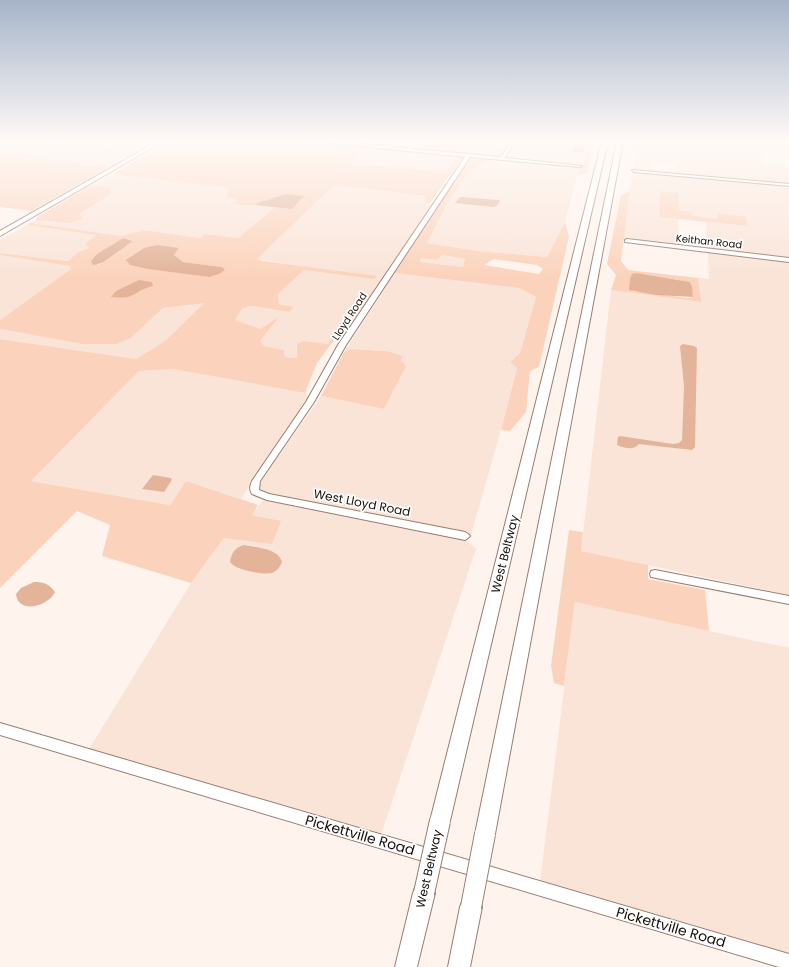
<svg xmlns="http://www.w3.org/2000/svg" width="789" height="967" font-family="Poppins,sans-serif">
<rect width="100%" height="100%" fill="#fff3ed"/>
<path fill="#fae4d8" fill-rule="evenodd" d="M0 141H154L111 166 0 154Z
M474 141H585V143L587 145 584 165 467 155 475 142Z
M637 141 696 142 721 150V144L761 148 765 164 789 166V595L581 551 611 290 700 302 698 278 709 279 706 222 747 226 717 214 719 219 693 216 691 212 679 210 659 217 678 219 680 246 623 240ZM653 162 676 164 675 174 653 172Z
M364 149 447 155 457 158 447 172 350 163Z
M489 160 517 161 553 164 579 169 565 222 547 257 478 251 427 243 447 204 470 170ZM461 197 499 200 459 204Z
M113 174 230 188 240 200 235 204 275 207 238 238 205 234 200 238 143 230 122 236 30 223 36 220 68 223 83 219 79 214 110 188 92 185Z
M334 185 426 196 425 203 434 204 347 332 336 331 328 344 304 341 297 358 285 357 284 350 264 346 260 341 278 318 260 329 234 320 242 309 250 306 289 312 294 307 279 304 278 294 304 270 374 279 257 259Z
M27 225 97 235 85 244 89 248 77 253 68 261 0 253V240Z
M0 255 70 266 71 269 0 320Z
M442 255 465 259 463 267 420 262 421 258 437 260Z
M395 273 518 288 536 297 520 353 510 362 517 368 501 430 471 535 263 493 259 488 261 481 321 396 384 409 403 356 387 351 350 349 344 352Z
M205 302 165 341 136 359 0 339V329L82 344 132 337 163 308Z
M173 369 305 393 309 397 241 499 186 481 170 505 31 481 139 371Z
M263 500 465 539 476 549 381 835 89 749 191 583 224 538 252 515Z
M575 602 789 648V954L540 881Z"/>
<path fill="#fbd3bc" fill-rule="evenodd" d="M169 141H299L432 154 364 149 350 163 446 172 457 158 446 156 447 155 459 156 462 158 430 203H425L426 196 334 185 257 259 263 261 377 276 374 279 304 270 278 294 279 304 294 307 289 312 250 306 242 309 235 320 260 329 279 317 260 341 264 346 284 350 285 357 297 358V344L304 341 328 344 336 331H341L317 363 305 393 173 369 139 371 31 481 170 505 186 481 258 505 252 515 281 521 272 544 224 538 191 583 102 556 110 525 77 511 0 588V339L136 359 165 341 204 303 163 308 132 337 117 344H82L0 329V320L71 269 70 266 0 255V253L68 261 77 253 89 248 85 244 96 235 27 225 30 223 122 236 143 230 200 238 205 234 238 238 275 207 292 209 286 194 260 202 252 206 234 204 239 200 226 197 229 188 113 174ZM123 238 133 241 102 263 98 265 97 254ZM179 248 174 255 183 262 222 267 208 277 130 265Z
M424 141H474L475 142 467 155 416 150Z
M585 141H593L592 156 593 157 590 158 588 173 578 175 579 169 571 168 570 167H581L584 165 587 145 585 143Z
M680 141H789V150L721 145V150L696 148V142Z
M0 154 111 166 31 211 0 207Z
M481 157 517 161 489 160 470 170 447 204 427 243 478 251 547 257 565 222 569 237 539 367 530 371 526 412 510 431 501 430 517 368 510 362 520 353 536 297 518 288 395 273 466 162 471 159ZM442 255 465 259 463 267 420 262 421 258 437 260ZM494 259 537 265 543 269 539 274 484 265Z
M92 185 110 188 111 194 79 214 83 219 68 223 36 220 37 217Z
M630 191 621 261 628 270 698 278 701 302 611 290 616 275 607 264 621 195ZM637 273 690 282 693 297 688 298 632 291Z
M660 191 678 193 679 210 691 212 693 216 718 219 717 213 746 217 747 226 659 217Z
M350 349 387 351 403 356 401 361 406 366 384 409 321 396 344 352Z
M569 530 583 532 581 551 648 565V579L705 590 709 631 575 602 564 686 554 683 551 666Z"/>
<path fill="#e3b49a" d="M286 194 304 196 292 209 254 205 260 202Z
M461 197 499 200 500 201 497 206 492 207 455 203 459 198Z
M123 238 133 241 102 263 93 265 91 261 97 254Z
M157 245 179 248 174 255 183 262 222 267 225 270 219 274 209 277 148 269 130 265 126 260 144 248Z
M637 273 690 282 692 287 693 297 656 295 629 290 630 279 632 274Z
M139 280 152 282 153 286C132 291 137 300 111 297L116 291Z
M683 344 694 346 697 348 695 447 692 450 639 444C633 451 625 448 617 445L618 437 620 436 673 444 679 443 682 440 684 386 680 346Z
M153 475 171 478 172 480 164 492 142 489Z
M244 545C257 548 278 548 282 562 280 567 277 571 272 573 262 575 235 570 230 562 231 554 235 547 244 545Z
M34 582C44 582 49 584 55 592 49 606 18 615 16 594L21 588Z"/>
<path fill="#ccb1a2" stroke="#9b8173" d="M575 144H584L582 152 573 151Z"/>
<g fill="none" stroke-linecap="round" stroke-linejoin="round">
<g stroke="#977d6f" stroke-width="2">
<path id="minor" d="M312 141H329L501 157 510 144 512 145 505 158 582 166 580 167 470 157 346 345 314 402 260 481 259 490 269 494 465 532 468 534 470 536 468 538 465 540 267 500 252 494C249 489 250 486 252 481L306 402 338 345 465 157Z
M632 170 789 184V186L634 172Z
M627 239 789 258V262L625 242V240Z
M655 570 789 596V604L651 577 650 574 651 571Z
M0 723 789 954V967H779L0 735Z"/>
</g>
<g stroke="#977d6f" stroke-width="2">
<path id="major" d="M158 141H164L0 236V231Z"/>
</g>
<g stroke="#977d6f" stroke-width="2">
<path id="highway" d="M602 141H608L450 821 447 828 440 831 433 828 430 821Z
M617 141H623L495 834 492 841 485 844 478 841 475 834Z
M424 882 432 885 435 893 417 967H395L413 893 416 885Z
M471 896 479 899 482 907 470 967H448L460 907 463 899Z"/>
</g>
<use href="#minor" fill="#fff" fill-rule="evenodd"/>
<use href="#major" fill="#fff" fill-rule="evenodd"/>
<use href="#highway" fill="#fff" fill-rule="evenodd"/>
<path stroke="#675d57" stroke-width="1" stroke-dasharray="1 2" stroke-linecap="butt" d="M39 141 113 149"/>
<g stroke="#977d6f" stroke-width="22" stroke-linecap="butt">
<path id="highway-bridge" d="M424 893 440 821
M471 907 485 834"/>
</g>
<use href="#highway-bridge" stroke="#fff" stroke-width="20"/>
</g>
<linearGradient id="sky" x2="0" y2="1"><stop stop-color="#a6b4c9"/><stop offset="0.51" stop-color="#fffaf7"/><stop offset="1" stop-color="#fffaf7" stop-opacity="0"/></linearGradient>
<rect width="789" height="277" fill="url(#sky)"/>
<g text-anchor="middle" stroke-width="3.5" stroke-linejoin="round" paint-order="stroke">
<g font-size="10" fill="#160d08" stroke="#fff">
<text transform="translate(709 241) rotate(6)" y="4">Keithan Road</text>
<text transform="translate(349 316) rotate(-57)" y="4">Lloyd Road</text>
</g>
<g font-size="12" fill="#160d08" stroke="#fff">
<text transform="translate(362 503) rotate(11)" y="4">West Lloyd Road</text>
<text transform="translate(505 554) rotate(-76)" y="4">West Beltway</text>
<text transform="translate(429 869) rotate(-77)" y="4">West Beltway</text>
</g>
<g font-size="14" fill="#160d08" stroke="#fff">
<text transform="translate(360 835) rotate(16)" y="5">Pickettville Road</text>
<text transform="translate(671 927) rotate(16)" y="5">Pickettville Road</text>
</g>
</g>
</svg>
